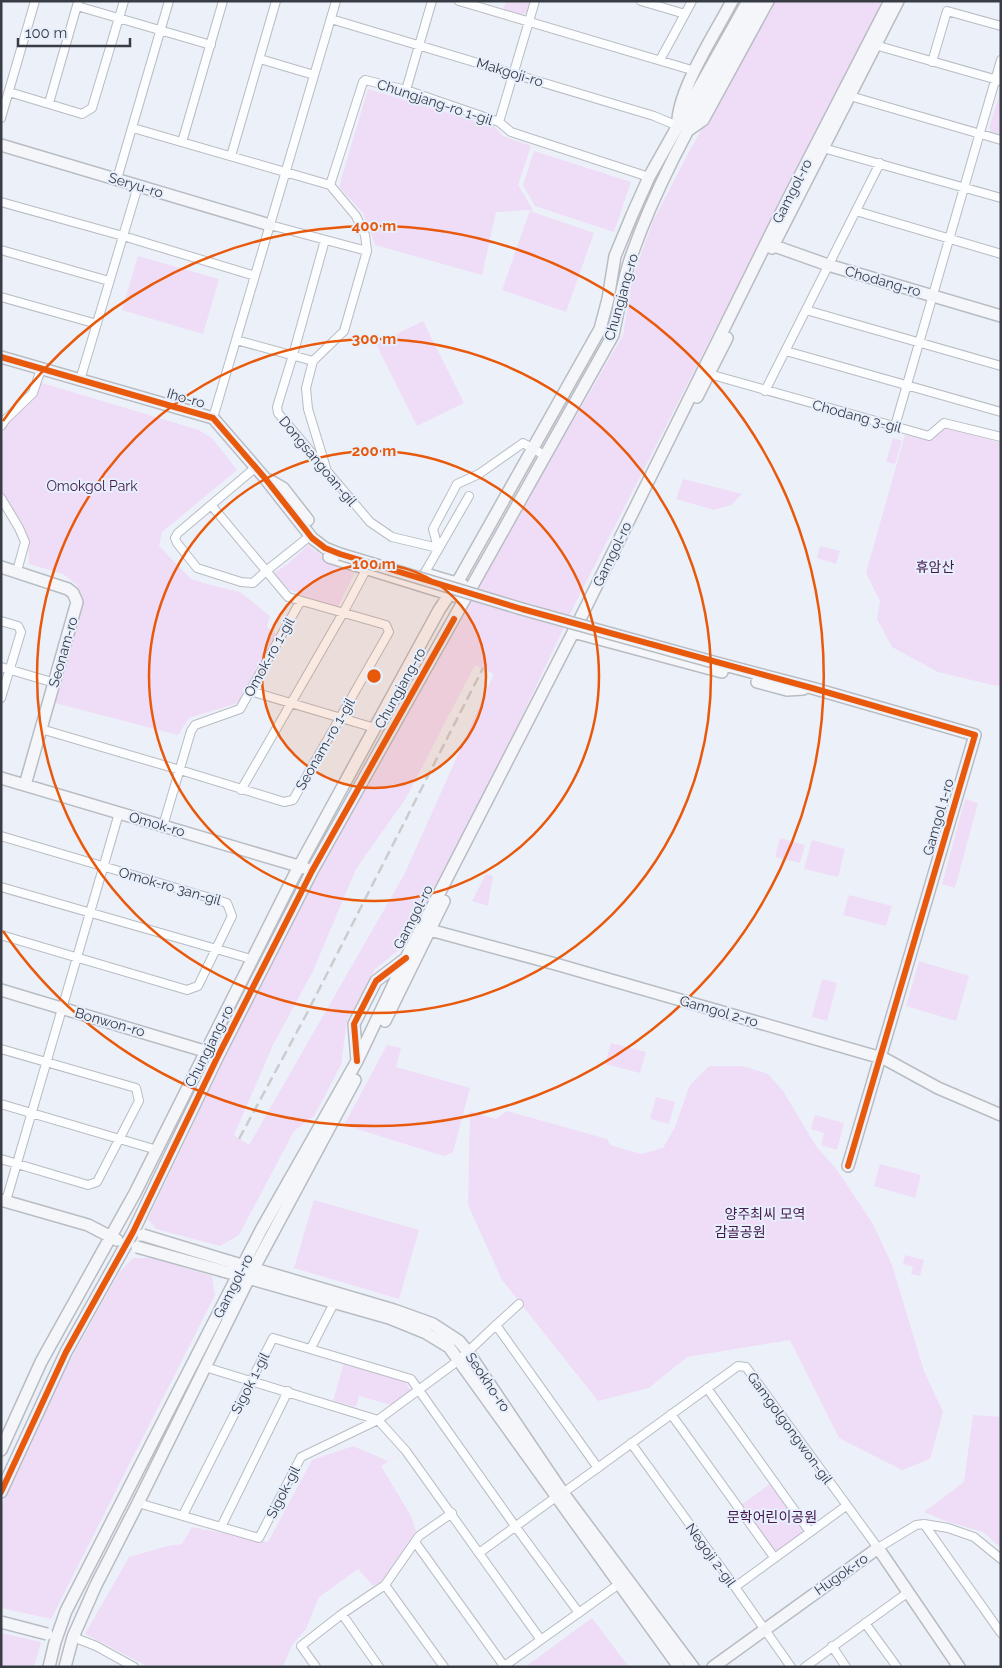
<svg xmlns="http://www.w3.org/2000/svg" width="1002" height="1668" font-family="Raleway,'Noto Sans KR',sans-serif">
<rect width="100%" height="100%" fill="#ecf0f8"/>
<path fill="#efddf7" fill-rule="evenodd" d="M506 1H531L527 12 523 15 503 10Z
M771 1H883L574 606 503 756 410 934 405 945 375 969 347 1021 341 1065 314 1116 294 1131 239 1235 220 1246 156 1229 148 1219 294 912 365 788 457 621 623 335 633 277 653 221 690 150 751 42ZM475 665 494 674 404 875 249 1145 234 1135 273 1045 313 971 356 869 406 798Z
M368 89 495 127 503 136 531 146 518 185 533 210 530 211 594 233 566 312 502 290 530 210 496 212 482 275 375 245 363 213 339 187Z
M1001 90V134L991 132 989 128Z
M534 151 631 182 614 232 535 206 523 185Z
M138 256 219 279 203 334 122 310Z
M423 321 464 403 417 426 376 344Z
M42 383 199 430 213 439 237 470 162 532 159 546 191 579 210 585 240 592 270 616 267 627 278 636 238 703 189 718 178 735 55 703 83 598 76 584 63 574 29 564 28 541 1 492V452L5 423Z
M945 427 1001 443V684L997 686 938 672 892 647 877 619 880 601 866 573 905 435 930 440Z
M893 438 902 441 895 464 886 462Z
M683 479 742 494 731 505 714 510 676 499Z
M308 545C323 558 337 566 356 570L338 607 316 602 288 589 274 573 289 563Z
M820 546 840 551 836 564 817 558Z
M965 799 978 803 955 888 942 884Z
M780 838 805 845 800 863 775 857Z
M812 840 845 849 838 877 804 869Z
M486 874 493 876 488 906 472 901Z
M849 895 892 906 886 926 843 915Z
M919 961 969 976 956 1021 906 1006Z
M822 979 837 983 827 1021 812 1017Z
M611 1043 646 1052 640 1073 605 1064Z
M387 1045 401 1048 396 1067 470 1088 453 1152 444 1156 344 1125Z
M709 1066H743L768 1074 783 1091 816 1146 837 1170 873 1224 892 1265 924 1371 943 1412 930 1459 902 1470 839 1438 790 1340 687 1357 649 1388 598 1401 502 1280 468 1205 470 1111 496 1119 507 1111 607 1139 610 1145 641 1154 663 1148 675 1127 690 1085Z
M656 1097 675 1102 669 1124 650 1119Z
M815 1115 844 1123 837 1150 821 1145 824 1133 811 1129Z
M880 1164 921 1175 915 1198 874 1186Z
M314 1200 419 1230 399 1299 294 1268Z
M905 1255 924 1260 920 1276 911 1274 913 1267 903 1264Z
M133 1258H151L212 1276 215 1295 51 1619 1 1608V1507L46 1404 119 1273Z
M344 1363 405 1382 412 1392 391 1405 359 1396 356 1407 333 1401Z
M973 1415 1001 1417V1548L983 1532 945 1521 924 1512 964 1482Z
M353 1446 388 1461 406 1451 381 1466 411 1516 416 1531 383 1580 373 1586 358 1569 319 1597 306 1629 292 1645 283 1667H149L85 1634 129 1557 168 1546 182 1544 192 1527 268 1542 312 1460Z
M771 1483 804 1528 803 1532 777 1551 774 1550 741 1505Z
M592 1618 629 1667H525Z
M1 1633 41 1642 34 1667H1Z"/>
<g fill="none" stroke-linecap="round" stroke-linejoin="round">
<g stroke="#b8bcc3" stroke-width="10">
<path id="street" d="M459 1 695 71
M641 1 685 14
M77 6 211 45
M331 19 654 116 680 127
M875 45 1001 81
M260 59 314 75
M660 60 692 1
M932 62 947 11 1001 26
M406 90 432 1
M9 92 82 114 92 108 124 1
M850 96 1001 140
M49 103 78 2
M1 118 35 1
M499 122 535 1
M133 128 330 185
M182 142 223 1
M823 148 1001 198
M231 156 276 1
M117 179 169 1
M1 202 123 236 255 276
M856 211 1001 254
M270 225 367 251
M325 240 293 355 277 407 278 413 370 522 392 537 438 548
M1 250 109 281
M1 297 97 324
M806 310 1001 366
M236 340 313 361
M786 351 1001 412
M313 361 344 331 367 251 365 235 356 216 330 185 363 82 365 80 406 90 499 122 511 132 649 177
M313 361 306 388 308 409 326 468
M709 374 929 436 944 423 1001 437
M80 380 138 186
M765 391 880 163
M213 418 336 1
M1 426 6 419 33 393 41 369
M895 426 1001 60
M256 467 178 533 175 538 177 543 197 568 241 582 253 583 266 571 305 540
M1 498 19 528 25 542 17 571
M438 548 433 529 457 484 479 474 523 443 546 456
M424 574 469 496
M1 621 18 626 21 632 1 698
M1 667 55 683
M250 691 375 728
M41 729 180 770 284 802 293 800 389 632 386 625 288 597 212 506
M241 790 343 613 367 568
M163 826 191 731 195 725 240 709 300 602
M1 836 227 903 232 916 198 986 187 990 1 935
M1 887 251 959
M1 1049 136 1088 139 1101 97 1182 88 1185 1 1159
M1 1104 157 1150
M6 1201 119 813
M496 1325 519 1304
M311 1348 334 1303
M205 1367 378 1420 406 1451 541 1640
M707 1388 810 1532
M671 1414 774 1557
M631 1443 735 1587 791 1667
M563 1493 738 1366 746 1367 878 1548 916 1525 924 1524 948 1528 974 1537 1001 1559
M138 1503 259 1538 301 1457 378 1420 459 1360 496 1325 598 1468
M183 1515 273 1338 411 1379 515 1526 579 1613
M924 1524 1001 1633
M221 1527 288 1391
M415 1542 504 1666
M479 1553 556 1497
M385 1585 444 1667
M735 1587 846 1506
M342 1614 379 1667
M865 1623 897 1667
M73 1637 96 1646 134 1667
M832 1646 846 1667
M316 1667 301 1646 342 1614 385 1585 419 1536 452 1513
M503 1667 619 1584
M805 1667 907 1593"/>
</g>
<g stroke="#b8bcc3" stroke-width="14">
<path id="secondary" d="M678 119C681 85 716 32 732 1
M690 129 703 120 768 1
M1 145 270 225
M766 243 828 265 1001 316
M772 248 898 1
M1 357 213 418 264 477 312 538 325 548 340 554
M697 397 727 338
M269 480 283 488 308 520
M329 557 455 596
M1 567 68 589 73 593 77 602 25 785
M426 574 463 585
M573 632 722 672
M713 662 812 688 975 735 848 1166
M757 682 787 690 803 689
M1 778 305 868
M430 930 559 965 885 1059 938 1088 1001 1115
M1 990 211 1053
M385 1021 444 901
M357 1061 354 1024 376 981 405 959
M1 1200 88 1225 117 1240
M228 1261 394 1310 433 1324 459 1341 468 1352 563 1493 693 1667
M223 1271 389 1318 426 1333 449 1347 679 1667
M1 1450 41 1362 135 1193 295 874 439 610 457 583 600 329 608 299 615 256 632 215 649 177 748 1
M1 1492 66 1352 133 1232 218 1056 312 871 613 335C619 310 622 282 631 257 663 165 713 87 759 1
M49 1667 55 1642 66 1611 261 1230 357 1061 406 958 579 621 787 201 890 1
M65 1667 73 1637 96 1585 138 1503 254 1268 355 1080
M713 1667 878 1548 959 1667"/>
</g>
<use href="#street" stroke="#fcfdfe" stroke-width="8"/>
<use href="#secondary" stroke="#f5f6fa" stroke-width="11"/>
<path stroke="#cbccce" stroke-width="2.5" stroke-dasharray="10 5" stroke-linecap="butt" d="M239 1139 306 1015 483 668"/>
<g stroke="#b8bcc3" stroke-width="14" stroke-linecap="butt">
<path id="secondary-bridge" d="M340 554 522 609 713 662
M143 1235 228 1261
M137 1247 223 1271
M1 1622 47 1634"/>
</g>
<use href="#secondary-bridge" stroke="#f5f6fa" stroke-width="11"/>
<g stroke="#e7effd" stroke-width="9">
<path id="cycleway" d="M1 357 213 418 264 477 312 538 325 548 340 554 522 609 812 688 975 735 848 1166
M357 1061 354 1024 376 981 406 958
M1 1492 66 1352 133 1232 218 1056 312 871 454 619"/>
</g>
<use href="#cycleway" stroke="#e8590c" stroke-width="6"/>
</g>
<circle cx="374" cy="676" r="112" fill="#e8590c" fill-opacity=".12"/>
<g fill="none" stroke="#e8590c" stroke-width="2.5">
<circle cx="374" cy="676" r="112"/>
<circle cx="374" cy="676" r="225"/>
<circle cx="374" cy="676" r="337"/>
<path d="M3 421A450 450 0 1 1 3 931"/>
</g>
<g text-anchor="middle" stroke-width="4" stroke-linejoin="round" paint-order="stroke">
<g font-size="14" fill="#373c45" stroke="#e7effd">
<text transform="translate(510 72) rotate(17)" y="5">Makgoji-ro</text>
<text transform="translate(435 102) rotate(18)" y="5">Chungjang-ro 1-gil</text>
<text transform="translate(136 185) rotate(17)" y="5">Seryu-ro</text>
<text transform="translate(792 191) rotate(-63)" y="5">Gamgol-ro</text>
<text transform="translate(883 281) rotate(16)" y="5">Chodang-ro</text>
<text transform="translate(621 297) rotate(-74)" y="5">Chungjang-ro</text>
<text transform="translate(186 398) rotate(16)" y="5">Iho-ro</text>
<text transform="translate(857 416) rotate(15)" y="5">Chodang 3-gil</text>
<text transform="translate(318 461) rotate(50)" y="5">Dongsangoan-gil</text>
<text transform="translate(612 554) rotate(-64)" y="5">Gamgol-ro</text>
<text transform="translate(63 652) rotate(-74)" y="5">Seonam-ro</text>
<text transform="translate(269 657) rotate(-61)" y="5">Omok-ro 1-gil</text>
<text transform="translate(400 688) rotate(-61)" y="5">Chungjang-ro</text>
<text transform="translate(325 744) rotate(-60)" y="5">Seonam-ro 1-gil</text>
<text transform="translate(938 817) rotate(-74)" y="5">Gamgol 1-ro</text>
<text transform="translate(157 824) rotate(16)" y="5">Omok-ro</text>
<text transform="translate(170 886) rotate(16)" y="5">Omok-ro 3an-gil</text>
<text transform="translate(413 917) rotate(-63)" y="5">Gamgol-ro</text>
<text transform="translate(719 1011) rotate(16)" y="5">Gamgol 2-ro</text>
<text transform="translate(110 1022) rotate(16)" y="5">Bonwon-ro</text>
<text transform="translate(209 1046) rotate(-63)" y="5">Chungjang-ro</text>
<text transform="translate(233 1286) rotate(-63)" y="5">Gamgol-ro</text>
<text transform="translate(488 1382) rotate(56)" y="5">Seokho-ro</text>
<text transform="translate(250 1383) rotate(-63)" y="5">Sigok 1-gil</text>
<text transform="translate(790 1428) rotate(54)" y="5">Gamgolgongwon-gil</text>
<text transform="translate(283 1492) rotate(-63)" y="5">Sigok-gil</text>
<text transform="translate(711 1555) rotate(54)" y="5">Negoji 2-gil</text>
<text transform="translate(841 1574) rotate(-35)" y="5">Hugok-ro</text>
</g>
<g font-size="14" fill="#44194b" stroke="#e7effd">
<text x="92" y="491">Omokgol Park</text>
<text x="935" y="572">휴암산</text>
<text x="765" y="1219">양주최씨 모역</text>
<text x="740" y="1237">감골공원</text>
<text x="772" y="1522">문학어린이공원</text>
</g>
</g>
<circle cx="374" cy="676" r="8" fill="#e8590c" stroke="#e7effd" stroke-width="2.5"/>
<g font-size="15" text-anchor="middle" font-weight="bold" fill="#e8590c" stroke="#e7effd" stroke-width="4" stroke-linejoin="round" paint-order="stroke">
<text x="374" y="231">400 m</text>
<text x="374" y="344">300 m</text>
<text x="374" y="456">200 m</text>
<text x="374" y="569">100 m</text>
</g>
<rect width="1002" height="1668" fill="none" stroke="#373c45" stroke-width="5"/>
<path d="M18 38v8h112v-8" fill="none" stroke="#373c45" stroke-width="2.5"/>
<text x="25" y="38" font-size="15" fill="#373c45" stroke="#e7effd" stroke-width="4" paint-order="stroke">100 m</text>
</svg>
